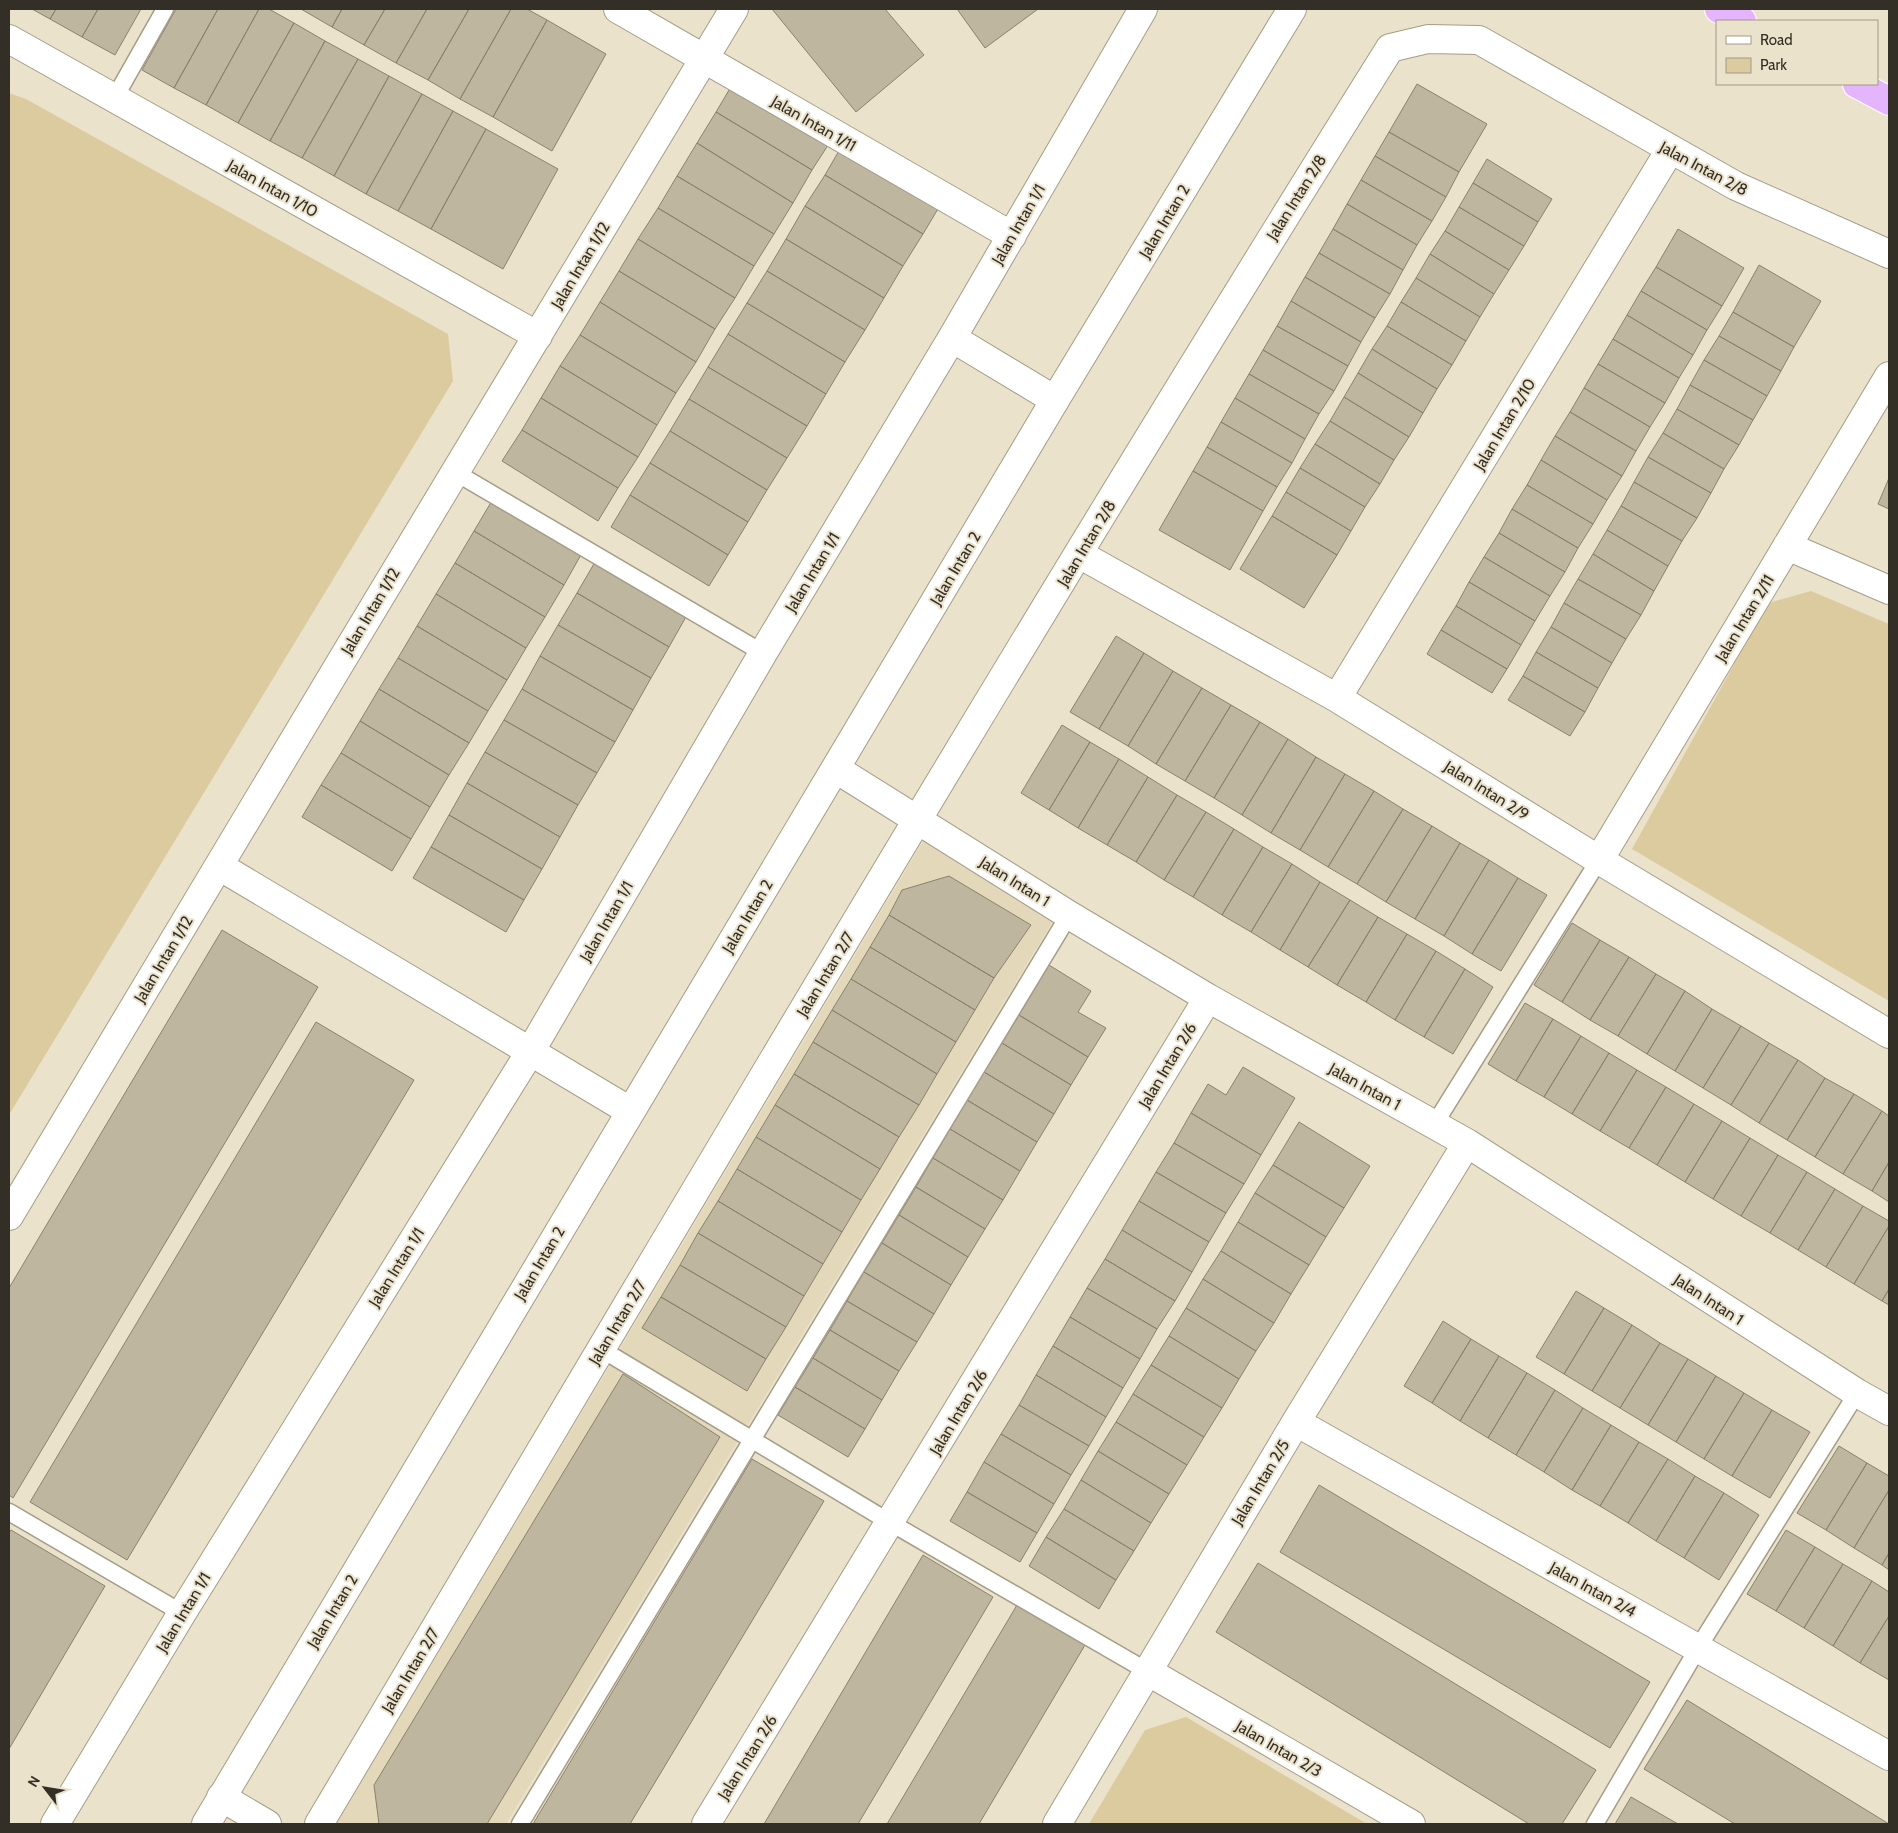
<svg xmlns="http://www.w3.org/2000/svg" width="1898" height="1833" font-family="Cabin,sans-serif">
<rect width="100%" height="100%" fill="#ebe2cb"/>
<path fill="#e3d8b9" d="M923 841 1053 921 506 1824H336Z"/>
<path fill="#dccb9f" d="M9 93 26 99 448 334 453 381 9 1115Z
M1811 591 1889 624V1001L1632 849 1768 603Z
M1186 1717 1367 1824H1089L1145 1730Z"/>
<path fill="#bfb6a0" stroke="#8a826d" d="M32 9H56L50 19Z
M56 9H98L82 37 50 19Z
M98 9H141L115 55 82 37Z
M176 9H218L174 88 142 70Z
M218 9H259L206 105 174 88Z
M259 9H269L294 23 238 123 206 105Z
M301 9H342L332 27Z
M342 9H385L364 45 332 27Z
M385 9H427L396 63 364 45Z
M427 9H469L428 80 396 63Z
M469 9H511L460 99 428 80Z
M511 9H527L547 20 493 117 460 99Z
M772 9H885L924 55 856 112Z
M957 9H1038L985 48Z
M547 20 606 54 552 151 493 117Z
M294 23 325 41 270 141 238 123Z
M325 41 358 59 302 158 270 141Z
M358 59 389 76 334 176 302 158Z
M389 76 422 94 366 194 334 176Z
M735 80 832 139 812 170 716 112Z
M1417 84 1487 124 1459 172 1389 132Z
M422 94 453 111 398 211 366 194Z
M453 111 486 129 431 229 398 211Z
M716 112 812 170 793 203 697 143Z
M486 129 558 169 503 269 431 229Z
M1389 132 1459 172 1446 197 1375 156Z
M844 142 942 202 923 234 825 175Z
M697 143 793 203 774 234 677 176Z
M1375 156 1446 197 1432 221 1361 180Z
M1487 159 1552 199 1538 222 1473 183Z
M825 175 923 234 903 266 805 206Z
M677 176 774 234 754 266 658 208Z
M1361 180 1432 221 1417 245 1347 204Z
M1473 183 1538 222 1524 246 1459 207Z
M1347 204 1417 245 1403 270 1333 229Z
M805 206 903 266 884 298 786 239Z
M1459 207 1524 246 1509 270 1445 231Z
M658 208 754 266 735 298 638 239Z
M1333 229 1403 270 1390 294 1319 253Z
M1678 229 1744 268 1722 306 1656 267Z
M1445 231 1509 270 1494 294 1430 254Z
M638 239 735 298 715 329 619 271Z
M786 239 884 298 865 330 767 271Z
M1319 253 1390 294 1375 318 1305 277Z
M1430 254 1494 294 1480 317 1416 278Z
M1759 265 1821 301 1794 347 1733 312Z
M1656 267 1722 306 1707 330 1641 291Z
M619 271 715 329 696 362 600 302Z
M767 271 865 330 845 362 747 303Z
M1305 277 1375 318 1361 342 1291 301Z
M1416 278 1480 317 1466 341 1401 302Z
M1641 291 1707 330 1693 355 1627 315Z
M1291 301 1361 342 1348 366 1277 326Z
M600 302 696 362 676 393 580 335Z
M1401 302 1466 341 1452 365 1387 326Z
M747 303 845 362 826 394 728 334Z
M1733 312 1794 347 1781 371 1719 336Z
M1627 315 1693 355 1679 378 1613 339Z
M1277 326 1348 366 1334 391 1263 350Z
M1387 326 1452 365 1437 389 1372 349Z
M728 334 826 394 807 426 708 367Z
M580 335 676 393 657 425 560 366Z
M1719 336 1781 371 1767 396 1704 360Z
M1613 339 1679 378 1665 403 1598 364Z
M1372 349 1437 389 1423 413 1358 373Z
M1263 350 1334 391 1319 414 1249 374Z
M1704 360 1767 396 1753 420 1690 385Z
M1598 364 1665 403 1650 427 1584 388Z
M560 366 657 425 638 457 541 398Z
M708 367 807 426 787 458 689 399Z
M1358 373 1423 413 1409 437 1344 397Z
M1249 374 1319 414 1305 439 1235 398Z
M1690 385 1753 420 1739 445 1677 409Z
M1584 388 1650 427 1636 451 1570 412Z
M1344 397 1409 437 1394 460 1330 421Z
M541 398 638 457 618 488 522 430Z
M1235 398 1305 439 1292 463 1221 422Z
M689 399 787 458 767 490 670 431Z
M1677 409 1739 445 1724 469 1663 433Z
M1570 412 1636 451 1622 476 1555 436Z
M1330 421 1394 460 1380 484 1315 444Z
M1221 422 1292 463 1277 487 1207 447Z
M522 430 618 488 598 521 502 461Z
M670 431 767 490 748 522 650 463Z
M1663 433 1724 469 1711 493 1648 457Z
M1555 436 1622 476 1607 500 1541 460Z
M1315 444 1380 484 1365 507 1300 468Z
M1207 447 1277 487 1263 511 1193 471Z
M1648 457 1711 493 1697 518 1634 482Z
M1541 460 1607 500 1593 524 1527 485Z
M650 463 748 522 728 555 630 495Z
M1300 468 1365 507 1351 531 1286 492Z
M1193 471 1263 511 1230 570 1159 530Z
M1889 478V509L1878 504Z
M1634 482 1697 518 1682 541 1621 506Z
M1527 485 1593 524 1578 548 1512 509Z
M1286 492 1351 531 1337 555 1272 516Z
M630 495 728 555 709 586 611 527Z
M493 499 582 553 564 585 474 531Z
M1621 506 1682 541 1668 566 1607 530Z
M1512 509 1578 548 1565 572 1499 533Z
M1272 516 1337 555 1304 608 1240 569Z
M1607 530 1668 566 1654 591 1593 554Z
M474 531 564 585 545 617 455 563Z
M1499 533 1565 572 1550 596 1484 557Z
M1593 554 1654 591 1641 615 1578 579Z
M1484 557 1550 596 1535 621 1469 582Z
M595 562 687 615 669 647 577 593Z
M455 563 545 617 526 648 436 594Z
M1578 579 1641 615 1626 639 1564 603Z
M1469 582 1535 621 1521 645 1456 606Z
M577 593 669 647 651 678 558 625Z
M436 594 526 648 507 680 417 626Z
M1564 603 1626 639 1612 663 1551 627Z
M1456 606 1521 645 1507 669 1441 630Z
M558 625 651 678 633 710 540 656Z
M417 626 507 680 488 711 398 658Z
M1551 627 1612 663 1598 688 1536 652Z
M1441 630 1507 669 1492 693 1427 654Z
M1116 636 1144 653 1099 729 1070 712Z
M1536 652 1598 688 1585 712 1523 676Z
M1144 653 1173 671 1128 746 1099 729Z
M540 656 633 710 615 742 522 689Z
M398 658 488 711 469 743 379 689Z
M1173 671 1202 688 1156 764 1128 746Z
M1523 676 1585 712 1570 736 1508 700Z
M1202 688 1231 705 1185 781 1156 764Z
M379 689 469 743 449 775 360 721Z
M522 689 615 742 597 773 504 720Z
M1231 705 1260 722 1214 798 1185 781Z
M504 720 597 773 578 805 485 752Z
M360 721 449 775 430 807 341 753Z
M1260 722 1288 739 1242 815 1214 798Z
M1062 725 1090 742 1049 810 1021 793Z
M1288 739 1316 757 1271 833 1242 815Z
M1090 742 1119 759 1078 828 1049 810Z
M485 752 578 805 560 837 467 783Z
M341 753 430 807 411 839 321 785Z
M1316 757 1345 774 1300 850 1271 833Z
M1119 759 1148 777 1107 845 1078 828Z
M1345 774 1374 791 1328 867 1300 850Z
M1148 777 1177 795 1136 862 1107 845Z
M467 783 560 837 542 869 449 815Z
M321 785 411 839 392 871 302 817Z
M1374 791 1403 809 1357 884 1328 867Z
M1177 795 1206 812 1164 880 1136 862Z
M1403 809 1432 826 1386 902 1357 884Z
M1206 812 1234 829 1193 897 1164 880Z
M449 815 542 869 524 900 431 847Z
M1432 826 1460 843 1415 919 1386 902Z
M1234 829 1263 847 1222 915 1193 897Z
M1460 843 1489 860 1444 936 1415 919Z
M431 847 524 900 506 932 413 878Z
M1263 847 1292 864 1251 932 1222 915Z
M1489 860 1518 878 1472 954 1444 936Z
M1292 864 1320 882 1280 950 1251 932Z
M949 876 1031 925 994 978 889 915 902 890Z
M1518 878 1547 895 1501 971 1472 954Z
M1320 882 1350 900 1308 967 1280 950Z
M1350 900 1378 917 1337 985 1308 967Z
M889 915 994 978 975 1010 870 947Z
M1378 917 1407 934 1366 1002 1337 985Z
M1572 923 1600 940 1562 1002 1534 985Z
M222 930 318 987 13 1498 9 1495V1288Z
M1407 934 1436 951 1395 1020 1366 1002Z
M1600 940 1629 957 1590 1020 1562 1002Z
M870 947 975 1010 956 1042 851 979Z
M1436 951 1465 969 1424 1037 1395 1020Z
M1629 957 1656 974 1618 1036 1590 1020Z
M1049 965 1091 991 1078 1012 1106 1028 1088 1057 1019 1015Z
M1465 969 1493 987 1453 1054 1424 1037Z
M1656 974 1685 991 1647 1054 1618 1036Z
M851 979 956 1042 937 1074 832 1010Z
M1685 991 1712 1009 1675 1071 1647 1054Z
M1525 1003 1553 1019 1516 1081 1488 1064Z
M1712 1009 1741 1026 1703 1088 1675 1071Z
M832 1010 937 1074 919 1105 813 1042Z
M1019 1015 1088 1057 1071 1085 1002 1043Z
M1553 1019 1581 1036 1544 1097 1516 1081Z
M316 1022 414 1080 127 1560 30 1502Z
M1741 1026 1769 1043 1731 1105 1703 1088Z
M1581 1036 1609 1053 1572 1114 1544 1097Z
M813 1042 919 1105 899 1137 794 1074Z
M1002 1043 1071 1085 1054 1114 984 1072Z
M1769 1043 1798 1060 1759 1123 1731 1105Z
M1609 1053 1637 1070 1600 1131 1572 1114Z
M1798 1060 1825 1078 1787 1140 1759 1123Z
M1243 1067 1295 1098 1261 1155 1191 1113 1208 1084 1226 1095Z
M1637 1070 1666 1087 1629 1148 1600 1131Z
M984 1072 1054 1114 1037 1142 967 1100Z
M794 1074 899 1137 880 1169 775 1105Z
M1825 1078 1854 1094 1815 1157 1787 1140Z
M1666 1087 1694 1104 1657 1165 1629 1148Z
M1854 1094 1882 1111 1843 1174 1815 1157Z
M967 1100 1037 1142 1020 1171 950 1129Z
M1694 1104 1722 1121 1685 1182 1657 1165Z
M775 1105 880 1169 861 1200 756 1137Z
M1882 1111 1889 1116V1162L1872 1191 1843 1174Z
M1191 1113 1261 1155 1244 1184 1174 1143Z
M1722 1121 1750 1138 1713 1199 1685 1182Z
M1299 1122 1370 1166 1344 1208 1273 1165Z
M950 1129 1020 1171 1003 1200 933 1158Z
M756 1137 861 1200 842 1232 737 1169Z
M1750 1138 1778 1155 1741 1216 1713 1199Z
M1174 1143 1244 1184 1226 1213 1156 1172Z
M1778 1155 1807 1172 1770 1233 1741 1216Z
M933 1158 1003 1200 985 1229 916 1187Z
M1889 1162V1202L1872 1191Z
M1273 1165 1344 1208 1326 1237 1255 1193Z
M737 1169 842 1232 823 1264 718 1201Z
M1156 1172 1226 1213 1209 1242 1139 1201Z
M1807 1172 1835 1189 1798 1250 1770 1233Z
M916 1187 985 1229 968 1257 899 1215Z
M1835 1189 1863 1206 1826 1267 1798 1250Z
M1255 1193 1326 1237 1309 1265 1238 1222Z
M718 1201 823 1264 804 1296 698 1233Z
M1139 1201 1209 1242 1192 1272 1122 1230Z
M1863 1206 1889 1221V1226L1854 1284 1826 1267Z
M899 1215 968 1257 951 1285 882 1243Z
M1238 1222 1309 1265 1291 1294 1221 1251Z
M1889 1226V1289L1882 1301 1854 1284Z
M1122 1230 1192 1272 1175 1301 1105 1259Z
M698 1233 804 1296 786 1327 680 1265Z
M882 1243 951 1285 934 1314 864 1272Z
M1221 1251 1291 1294 1274 1323 1203 1279Z
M1105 1259 1175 1301 1157 1329 1087 1288Z
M680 1265 786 1327 766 1359 661 1297Z
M864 1272 934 1314 917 1342 847 1301Z
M1203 1279 1274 1323 1256 1351 1186 1308Z
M1087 1288 1157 1329 1140 1359 1070 1317Z
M1889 1289V1305L1882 1301Z
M1576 1291 1604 1308 1564 1374 1536 1357Z
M661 1297 766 1359 747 1391 642 1328Z
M847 1301 917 1342 899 1371 830 1330Z
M1186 1308 1256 1351 1239 1379 1169 1336Z
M1604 1308 1632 1325 1592 1391 1564 1374Z
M1070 1317 1140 1359 1123 1388 1053 1346Z
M1443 1321 1471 1339 1432 1403 1404 1386Z
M1632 1325 1660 1343 1620 1408 1592 1391Z
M830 1330 899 1371 882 1400 813 1358Z
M1169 1336 1239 1379 1222 1408 1151 1365Z
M1471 1339 1499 1356 1460 1421 1432 1403Z
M1660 1343 1688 1359 1648 1425 1620 1408Z
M1053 1346 1123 1388 1106 1417 1036 1375Z
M1499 1356 1527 1373 1488 1438 1460 1421Z
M813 1358 882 1400 865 1429 795 1387Z
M1688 1359 1716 1376 1676 1442 1648 1425Z
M1151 1365 1222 1408 1204 1437 1133 1394Z
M1527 1373 1555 1390 1516 1455 1488 1438Z
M623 1374 720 1437 487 1824H379L374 1785Z
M1036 1375 1106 1417 1089 1446 1019 1405Z
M1716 1376 1744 1393 1704 1459 1676 1442Z
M795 1387 865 1429 848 1457 778 1415Z
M1555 1390 1583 1408 1544 1472 1516 1455Z
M1744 1393 1772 1410 1732 1476 1704 1459Z
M1133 1394 1204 1437 1187 1465 1116 1422Z
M1019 1405 1089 1446 1071 1475 1001 1434Z
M1583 1408 1611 1425 1572 1490 1544 1472Z
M1772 1410 1810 1432 1770 1498 1732 1476Z
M1116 1422 1187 1465 1169 1494 1098 1451Z
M1611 1425 1639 1442 1600 1506 1572 1490Z
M1001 1434 1071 1475 1054 1504 984 1462Z
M1639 1442 1668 1459 1628 1523 1600 1506Z
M1839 1446 1867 1463 1826 1530 1797 1513Z
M1098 1451 1169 1494 1151 1523 1081 1480Z
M752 1459 824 1501 630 1824H533Z
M1668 1459 1695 1476 1656 1541 1628 1523Z
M984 1462 1054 1504 1037 1533 967 1492Z
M1867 1463 1889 1476V1490L1854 1548 1826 1530Z
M1695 1476 1724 1493 1684 1558 1656 1541Z
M1081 1480 1151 1523 1134 1551 1064 1509Z
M1319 1485 1650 1682 1610 1748 1280 1552Z
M1889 1490V1553L1882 1565 1854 1548Z
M967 1492 1037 1533 1020 1562 950 1521Z
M1724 1493 1759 1515 1719 1580 1684 1558Z
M1064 1509 1134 1551 1116 1580 1046 1537Z
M11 1530 105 1586 9 1749V1533Z
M1786 1530 1815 1547 1776 1611 1747 1594Z
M1046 1537 1116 1580 1099 1609 1029 1566Z
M1815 1547 1843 1564 1804 1628 1776 1611Z
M1889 1553V1570L1882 1565Z
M923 1555 993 1597 858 1824H764Z
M1258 1563 1596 1770 1562 1824H1529L1216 1632Z
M1843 1564 1872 1581 1833 1646 1804 1628Z
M1872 1581 1889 1592V1616L1860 1663 1833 1646Z
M1017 1605 1085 1645 979 1824H887Z
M1889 1616V1680L1860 1663Z
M1687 1700 1889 1824H1735L1644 1769Z
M1631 1797 1678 1824H1615Z"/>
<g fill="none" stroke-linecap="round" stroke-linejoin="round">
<g stroke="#a59d87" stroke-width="19">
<path id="service" d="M114 99 165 9
M453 471 763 653
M1434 1125 1599 860
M601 1349 891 1523 1147 1671
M9 1512 182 1613
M520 1824 1069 915
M1595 1824 1698 1648 1857 1393"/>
</g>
<g stroke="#a59d87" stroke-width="30">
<path id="minor" d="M618 9 1012 236
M9 39 538 336
M952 338 1055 400
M1787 546 1889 590
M1079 554 1337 698 1599 860 1889 1034
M1337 698 1670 150
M836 769 1069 915 1208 998 1467 1143 1857 1393 1889 1411
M1599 860 1889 376
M219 866 630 1111
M9 1216C250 813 491 411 734 9
M1296 1422 1889 1756
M1147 1671 1411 1824
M221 1797 267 1824
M55 1824 182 1613 530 1052 763 653 952 338 1143 9
M319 1824C672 1230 1023 634 1390 48L1428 39 1479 40 1736 186 1889 254
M706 1824 1208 998
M1057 1824 1296 1422 1467 1143"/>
</g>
<g stroke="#a59d87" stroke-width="30">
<path id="tertiary" d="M206 1824 1055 400 1292 9"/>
</g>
<g stroke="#fff" stroke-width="30">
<path id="motorway" d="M1719 9 1742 21
M1857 84 1889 101"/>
</g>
<use href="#service" stroke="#fff" stroke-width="16"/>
<use href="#minor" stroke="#fff" stroke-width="28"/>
<use href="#tertiary" stroke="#fff" stroke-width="28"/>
<use href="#motorway" stroke="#e4b5fc" stroke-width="28"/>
</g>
<g text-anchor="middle" stroke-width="4" stroke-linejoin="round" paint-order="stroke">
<g font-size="16" fill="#332f26" stroke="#ebe2cb">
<text transform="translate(814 123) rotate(30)" y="6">Jalan Intan 1/11</text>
<text transform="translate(1704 168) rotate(28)" y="6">Jalan Intan 2/8</text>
<text transform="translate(273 188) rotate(29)" y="6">Jalan Intan 1/10</text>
<text transform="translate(1296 197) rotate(-58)" y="6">Jalan Intan 2/8</text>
<text transform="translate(1164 221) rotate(-59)" y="6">Jalan Intan 2</text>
<text transform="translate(1018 224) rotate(-60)" y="6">Jalan Intan 1/1</text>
<text transform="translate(580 265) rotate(-59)" y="6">Jalan Intan 1/12</text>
<text transform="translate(1504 424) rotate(-59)" y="6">Jalan Intan 2/10</text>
<text transform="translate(1086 543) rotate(-59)" y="6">Jalan Intan 2/8</text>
<text transform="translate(955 568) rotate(-59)" y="6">Jalan Intan 2</text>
<text transform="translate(812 572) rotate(-59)" y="6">Jalan Intan 1/1</text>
<text transform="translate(370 611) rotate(-59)" y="6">Jalan Intan 1/12</text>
<text transform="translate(1744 618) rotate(-59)" y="6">Jalan Intan 2/11</text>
<text transform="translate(1487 790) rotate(32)" y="6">Jalan Intan 2/9</text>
<text transform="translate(1015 881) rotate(32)" y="6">Jalan Intan 1</text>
<text transform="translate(747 916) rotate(-59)" y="6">Jalan Intan 2</text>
<text transform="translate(606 921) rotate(-60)" y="6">Jalan Intan 1/1</text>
<text transform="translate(163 959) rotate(-59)" y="6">Jalan Intan 1/12</text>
<text transform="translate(825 974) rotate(-59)" y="6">Jalan Intan 2/7</text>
<text transform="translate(1167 1065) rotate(-59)" y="6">Jalan Intan 2/6</text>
<text transform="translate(1365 1086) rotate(29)" y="6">Jalan Intan 1</text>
<text transform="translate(539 1263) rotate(-59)" y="6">Jalan Intan 2</text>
<text transform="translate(396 1267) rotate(-58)" y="6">Jalan Intan 1/1</text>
<text transform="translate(1709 1299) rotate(33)" y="6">Jalan Intan 1</text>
<text transform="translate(617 1322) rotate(-59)" y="6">Jalan Intan 2/7</text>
<text transform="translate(958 1412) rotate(-59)" y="6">Jalan Intan 2/6</text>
<text transform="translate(1260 1482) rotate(-59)" y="6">Jalan Intan 2/5</text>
<text transform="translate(1593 1589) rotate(29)" y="6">Jalan Intan 2/4</text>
<text transform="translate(332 1611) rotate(-59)" y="6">Jalan Intan 2</text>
<text transform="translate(183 1612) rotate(-59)" y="6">Jalan Intan 1/1</text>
<text transform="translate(410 1670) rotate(-59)" y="6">Jalan Intan 2/7</text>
<text transform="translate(1279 1748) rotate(30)" y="6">Jalan Intan 2/3</text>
<text transform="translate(747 1757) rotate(-58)" y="6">Jalan Intan 2/6</text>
</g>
</g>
<rect width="1898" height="1833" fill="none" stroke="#332f26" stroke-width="20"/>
<rect x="1716" y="20" width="162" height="65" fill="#ebe2cb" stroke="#a19a89"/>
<rect x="1726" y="36" width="25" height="8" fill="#ffffff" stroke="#a19a89"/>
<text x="1760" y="45" font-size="15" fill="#332f26">Road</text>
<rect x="1726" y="58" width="25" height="15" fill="#dccb9f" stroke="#a19a89"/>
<text x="1760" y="70" font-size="15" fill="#332f26">Park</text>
<g transform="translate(45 1788) rotate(301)" stroke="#ebe2cb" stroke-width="4" paint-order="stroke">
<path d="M0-4L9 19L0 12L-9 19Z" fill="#332f26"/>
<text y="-8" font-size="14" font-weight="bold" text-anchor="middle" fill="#332f26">N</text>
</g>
</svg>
